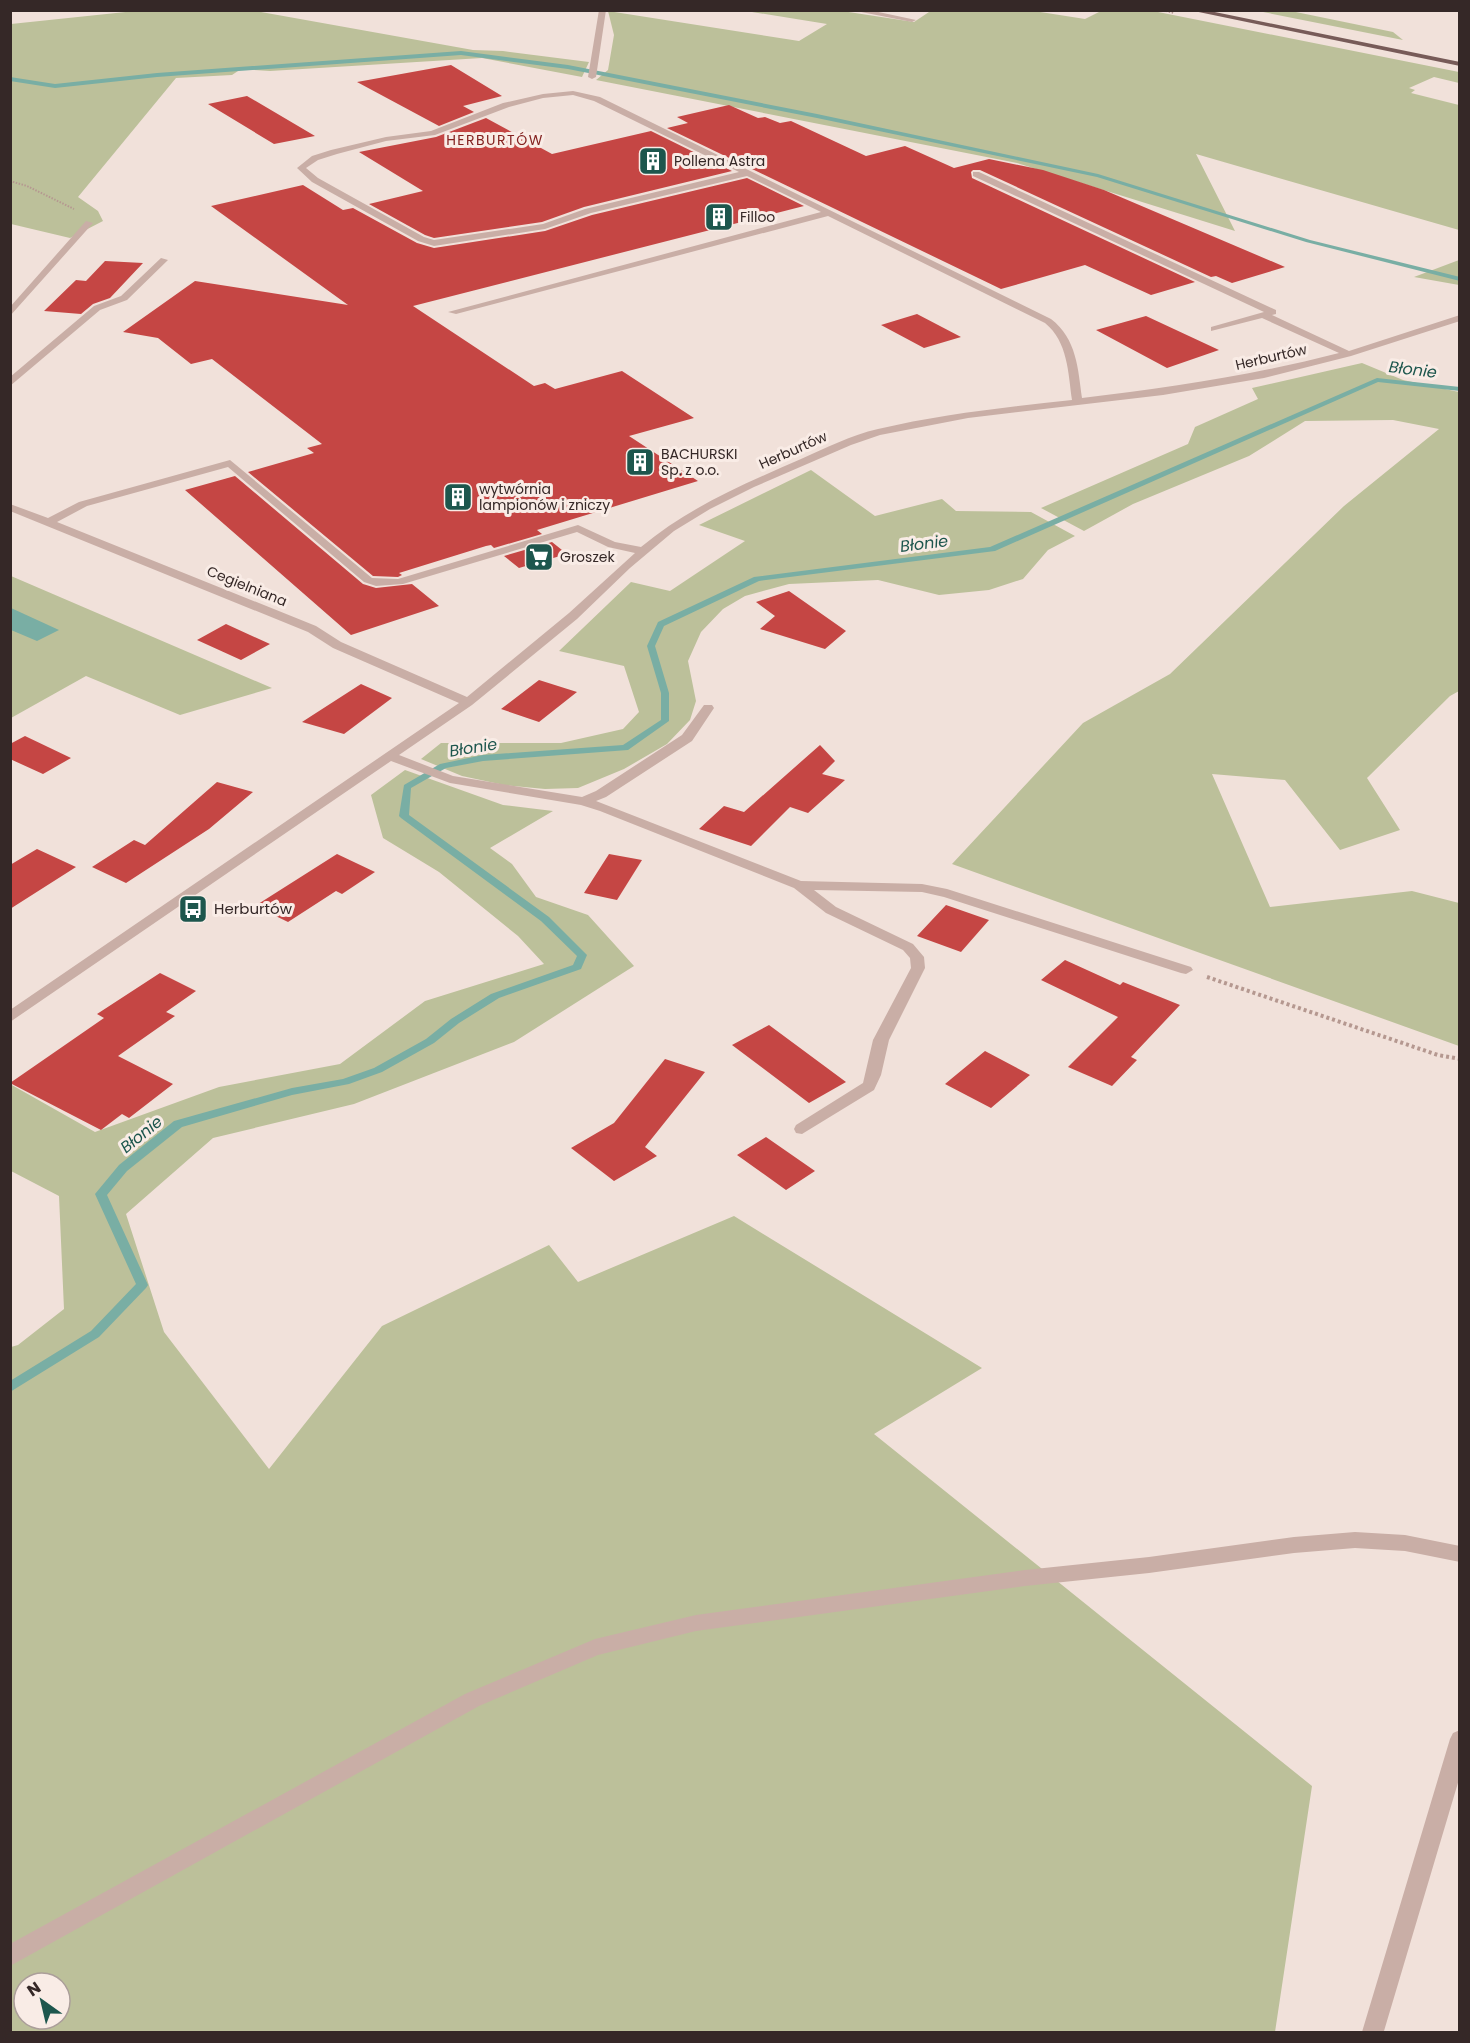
<svg xmlns="http://www.w3.org/2000/svg" width="1470" height="2043" font-family="Poppins,sans-serif">
<rect width="100%" height="100%" fill="#f1e1da"/>
<path fill="#bcc09a" fill-rule="evenodd" d="M932 10 1034 11 1085 19 1101 11H1153L1459 72V83L1434 77 1409 88 1415 90 1411 93 1459 105V230L1196 154 1235 231 1017 163 596 80 608 70 614 35 608 11 799 41 827 24 746 11H842L914 22Z
M135 11H263L261 12 473 50 503 51 589 62 582 77 482 58 270 71 241 69 232 75 176 78 78 197 98 211 103 221 70 238 11 224V24Z
M1258 11H1291L1393 32 1403 40Z
M1459 260V285L1414 277Z
M1362 363 1403 380 1459 392V691L1450 696 1367 778 1400 830 1340 850 1285 780 1212 774 1270 907 1412 891 1459 903V1046L952 864 1083 723 1170 674 1344 506 1439 429 1393 420 1305 421 1249 456 1133 504 1084 531 1041 508 1188 444 1195 427 1258 399 1252 388Z
M811 470 875 516 942 499 956 511 1031 512 1075 536 1048 550 1023 579 989 590 939 595 878 580 789 584 745 596 723 609 701 632 688 661 696 701 690 720 667 744 624 769 578 788 545 789 504 785 462 776 421 759 441 743H561L623 729 639 712 624 666 559 651 631 582 670 591 745 541 699 525Z
M11 576 272 688 180 715 86 676 11 718Z
M405 770 503 805 553 811 490 848 512 864 536 897 588 915 634 966 514 1042 354 1104 213 1138 126 1214 164 1332 269 1469 382 1326 549 1245 578 1282 734 1216 982 1368 874 1434 1312 1786 1275 2032H11V1347L18 1345 64 1309 59 1196 11 1171 10 1084 95 1132 219 1087 340 1064 425 1001 544 964 518 936 439 872 383 838 371 795ZM24 1983H60V2019H24Z"/>
<path fill="#79aea4" d="M11 608 59 630 37 641 11 630Z"/>
<g fill="none" stroke-linecap="round" stroke-linejoin="round">
<path fill="#79aea4" fill-rule="evenodd" d="M461 51 568 65 817 114 1098 174 1310 240 1460 277V281L1306 242 1097 177 817 118 568 69 461 55 157 77 55 88 10 81V77L55 84 157 73Z
M1377 378 1460 387V391L1378 382 995 551 759 581 664 626 655 646 669 693V721L628 750 483 761 446 768 411 788 409 815 549 917 587 955 581 969 499 998 459 1023 434 1043 382 1072 349 1084 292 1095 182 1127 127 1171 107 1195 148 1285 146 1288 99 1337 10 1392V1381L91 1331 136 1284 95 1194 119 1165 174 1121 292 1088 343 1079 374 1068 426 1039 451 1019 491 994 573 965 577 956 541 921 401 818 399 816 404 785 440 764 483 755 623 745 661 720V693L647 646 658 622 754 577 990 547Z"/>
</g>
<path fill="#c54644" d="M451 65 502 96 463 106 474 112 439 126 357 82Z
M247 96 315 136 274 144 208 104Z
M729 105 758 118 765 117 780 123 791 121 866 156 905 146 954 168 989 159 1043 170 1104 190 1285 267 1232 283 1216 276 1211 277 980 170H973L971 172 972 178 1195 282 1151 295 1085 265 1001 289 667 128 688 123 677 117Z
M486 118 552 154 651 131 732 171 584 207 542 222 434 238 425 235 369 204 423 191 359 152 436 137Z
M747 178 804 206 413 306 534 386 545 383 555 389 622 371 694 418 629 436 698 481 537 530 542 534 494 548 491 545 486 546 399 573 402 575 398 577 373 576 248 472 314 453 307 448 322 444 212 359 191 364 158 338 123 332 195 281 348 305 211 206 303 185 343 210 353 208 417 243 434 248 545 231 592 215Z
M105 261 143 263 110 298 93 304 81 314 44 311 76 280 86 281Z
M917 314 961 337 924 348 881 325Z
M1146 316 1219 350 1167 368 1096 330Z
M235 476 363 584 376 588 412 584 439 606 351 635 185 490Z
M552 542 567 554 519 568 504 556Z
M789 591 846 631 825 649 760 629 775 616 756 602Z
M226 624 270 644 241 660 197 640Z
M539 680 577 692 539 722 501 709Z
M361 684 392 698 344 734 302 722Z
M25 736 71 758 43 774 10 759V744Z
M820 745 835 761 822 774 845 780 808 813 790 807 751 846 699 829 724 806 744 812Z
M217 782 253 792 209 829 126 883 92 867 134 840 145 845Z
M37 849 76 867 10 909V865Z
M337 854 375 872 342 894 336 891 288 922 255 906Z
M609 854 642 860 617 900 584 893Z
M946 905 989 920 961 952 917 936Z
M1065 960 1120 985 1123 982 1180 1005 1131 1057 1137 1060 1112 1086 1068 1067 1118 1017 1041 980Z
M160 973 196 991 166 1012 175 1016 118 1056 173 1084 129 1118 122 1114 101 1130 10 1083 104 1018 97 1014Z
M769 1025 846 1082 809 1103 732 1045Z
M985 1051 1030 1075 991 1108 945 1084Z
M665 1059 705 1072 645 1147 657 1156 614 1181 571 1148 614 1123Z
M766 1137 815 1171 786 1190 737 1155Z"/>
<g fill="none" stroke-linecap="round" stroke-linejoin="round">
<path stroke="#b59890" stroke-width="2" stroke-dasharray="1.5 1.5" stroke-linecap="butt" d="M1163 10 1174 13
M10 181 27 186 74 209"/>
<path stroke="#b59890" stroke-width="4" stroke-dasharray="3 3" stroke-linecap="butt" d="M1207 977 1438 1055 1460 1059"/>
<path fill="#c9aea6" fill-rule="evenodd" d="M599 10H606L596 77 592 79 588 77Z
M851 10H869L916 20 912 22Z
M573 91 600 97 1051 319C1077 339 1078 369 1082 398 1169 388 1254 375 1339 353L1262 318 1211 331V327L1264 312 973 176V172H979L1276 310V314L1272 315 1349 351 1460 315V321L1351 356 1264 378 1163 395 968 418 880 435 851 445 754 487 710 509 674 531 630 568 577 619 472 705 399 755 453 776 582 797 596 791 682 735 704 705H712L714 708 692 741 606 797 596 801 801 881 922 884 947 889 1191 967 1193 970 1186 974 1181 973 944 897 922 892 814 890 836 907 913 944 924 957 925 968 889 1040 881 1075 874 1090 802 1134 796 1133 794 1129 796 1125 863 1083 873 1040 911 968 910 958 903 950 826 913 794 888 600 811 581 805 450 783 391 761 10 1022V1010L459 703 333 648 308 632 10 511V504L48 518 79 502 230 460 372 578 398 579 578 525 615 542 641 547C689 507 744 484 801 459 826 448 851 435 878 429 942 414 1007 407 1072 400 1068 372 1068 342 1045 323L828 216 456 314 448 312 821 212 747 176 591 213 545 229 434 246 418 241 312 182 297 168 312 156 331 150 386 137 431 131 503 103 543 94ZM573 95 594 101 739 172 585 209 543 224 434 240 424 237 318 178 306 168 318 160 337 154 386 141 435 135 509 107 543 98ZM228 467 364 582 376 586 403 584 577 532 608 547 635 553 569 613 467 697 341 642 316 626 57 522 87 506Z
M86 221 93 223 10 316V307Z
M161 258 168 260 127 300 100 310 10 386V377L94 306 121 296Z
M1355 1532 1405 1535 1460 1546V1562L1405 1551 1355 1548 1294 1553 1149 1573 1025 1586 696 1631 598 1655 479 1706 10 1966V1944L465 1694 595 1639 696 1615 1025 1570 1149 1557 1294 1537Z
M1460 1730V1776L1384 2031 1362 2032 1450 1739 1453 1733Z"/>
<path fill="#775b58" fill-rule="evenodd" d="M1189 10H1205L1460 62V66Z"/>
</g>
<defs>
<g id="building-square" transform="scale(1.5)"><rect x="-9" y="-9" width="18" height="18" rx="4" fill="#1d564d" stroke="#f9ece6"/><path d="M-4-6H4V6H1V3H-1V6H-4ZM-2.5-4.3h1.7v1.8h-1.7ZM.8-4.3h1.7v1.8H.8ZM-2.5-1h1.7V.8h-1.7ZM.8-1h1.7V.8H.8Z" fill="#fff"/></g>
<g id="supermarket-square" transform="scale(1.5)"><rect x="-9" y="-9" width="18" height="18" rx="4" fill="#1d564d" stroke="#f9ece6"/><path d="M-6-5.5h2.5l.6 2H6L4.5 2H-2.5L-4.4-4H-6ZM-1.5 3.2a1.3 1.3 0 1 0 .1 0ZM3 3.2a1.3 1.3 0 1 0 .1 0Z" fill="#fff"/></g>
<g id="bus-square" transform="scale(1.5)"><rect x="-9" y="-9" width="18" height="18" rx="4" fill="#1d564d" stroke="#f9ece6"/><path d="M-5-6H5V4H4V6H2V4H-2V6H-4V4H-5ZM-3.5-4V0h7V-4ZM-3.5 1.2v1.5H-2V1.2ZM2 1.2v1.5H3.5V1.2Z" fill="#fff"/></g>
</defs>
<g fill-rule="evenodd">
<use href="#building-square" x="653" y="161"/>
<use href="#building-square" x="719" y="217"/>
<use href="#building-square" x="640" y="462"/>
<use href="#building-square" x="458" y="497"/>
<use href="#supermarket-square" x="539" y="557"/>
<use href="#bus-square" x="193" y="909"/>
</g>
<g text-anchor="middle" stroke-width="6" stroke-linejoin="round" paint-order="stroke">
<g font-size="14" letter-spacing="1.5" fill="#842220" stroke="#f9ece6">
<text x="495" y="145">HERBURTÓW</text>
</g>
<g font-size="14" fill="#352827" stroke="#f9ece6" text-anchor="start">
<text x="674" y="166">Pollena Astra</text>
<text x="740" y="222">Filloo</text>
<text x="661" y="459">BACHURSKI<tspan x="661" dy="16">Sp. z o.o.</tspan></text>
<text x="479" y="494">wytwórnia<tspan x="479" dy="16">lampionów i zniczy</tspan></text>
<text x="560" y="562">Groszek</text>
</g>
<g font-size="14" fill="#352827" stroke="#f9ece6">
<text transform="translate(1271 357) rotate(-13)" y="5">Herburtów</text>
<text transform="translate(793 450) rotate(-24)" y="5">Herburtów</text>
<text transform="translate(247 586) rotate(22)" y="5">Cegielniana</text>
</g>
<g font-size="15" fill="#352827" stroke="#f9ece6" text-anchor="start">
<text x="214" y="914">Herburtów</text>
</g>
<g font-size="16" font-style="italic" fill="#1d564d" stroke="#f9ece6">
<text transform="translate(1413 369) rotate(7)" y="6">Błonie</text>
<text transform="translate(924 543) rotate(-7)" y="6">Błonie</text>
<text transform="translate(473 747) rotate(-9)" y="6">Błonie</text>
<text transform="translate(141 1134) rotate(-39)" y="6">Błonie</text>
</g>
</g>
<rect width="1470" height="2043" fill="none" stroke="#352827" stroke-width="24"/>
<g transform="translate(42 2001) rotate(326)"><circle r="28" fill="#f9ece6" stroke="#ab9e9a" stroke-width="1.5"/>
<path d="M0-4.5L10 22L0 15L-10 22Z" fill="#1d564d"/>
<text y="-9" font-size="16" font-weight="bold" text-anchor="middle" fill="#352827">N</text>
</g>
</svg>
